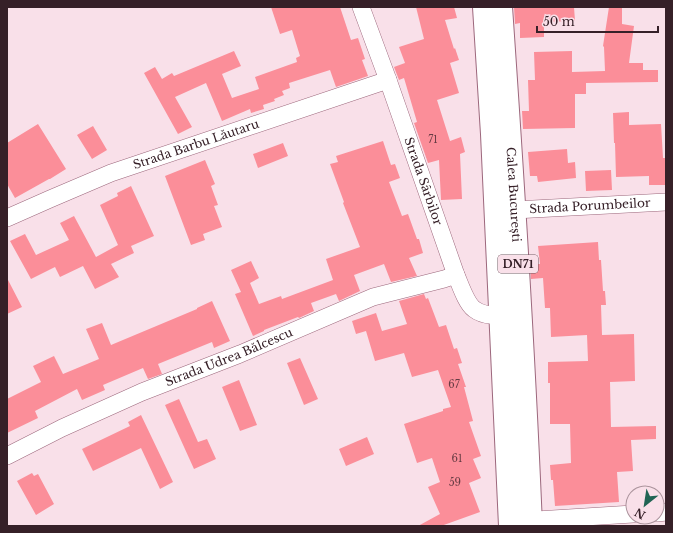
<svg xmlns="http://www.w3.org/2000/svg" width="673" height="533" font-family="'Libre Baskerville',serif">
<rect width="100%" height="100%" fill="#f9e0e9"/>
<path fill="#fb8e99" d="M271 7H340L351 40 358 38 365 59 362 60 368 76 336 87 330 70 289 83 290 88 282 91 284 95 274 99 275 101 263 105 264 109 251 113 250 109 222 121 206 83 175 97 192 127 178 134 144 73 155 67 162 79 172 73 174 76 234 51 241 66 222 74 232 98 259 89 255 77 297 62 296 58 300 56 292 30 280 34Z
M416 7H454L457 18 445 20 454 49 455 48 459 60 450 63 459 93 437 100 450 141 461 137 465 152 460 154 462 199 441 200 439 160 428 163 414 123 417 122 404 78 399 80 394 67 405 63 399 47 424 39Z
M514 7H574L575 21 544 22V37L520 38V23L515 24Z
M609 7H622V24L634 26 629 63H643V70H658V82L586 83V94H575V128L523 129 522 111H529L528 80H535L534 52 572 51V72L605 71 604 47 603 46Z
M629 112V125L661 124 663 158H666V185H649V176L616 177 615 143H614L613 113Z
M38 124 66 169 50 179H49L15 198 7 184V143Z
M93 126 107 150 92 159 77 135Z
M383 141 391 165 395 164 400 178 389 182 402 216 408 214 417 239H419L423 253 409 258 417 276 391 282 384 264 354 275 360 291 339 301 336 294 311 303 314 311 299 318 298 317 264 330V331L253 336 235 294 241 292 231 270 251 261 259 278 250 283 259 304 281 296 282 299 333 280 326 259 360 247 343 203 344 202 330 164 338 162 336 156Z
M283 143 288 156 258 168 253 154Z
M567 149 568 163 575 162 576 178 538 182 537 176H530L528 152Z
M205 160 215 184 211 186 218 205 214 206 222 227 203 234 205 240 191 245 165 176Z
M611 170 612 190 586 191 585 171Z
M131 186 154 236 131 246 134 253 111 264 119 277 95 289 83 266 60 277 55 267 31 279 10 241 25 234 36 255 69 240 60 223 74 216 96 257 118 245 100 205 118 196 117 193Z
M598 242 599 260H601L603 291H605L606 305H601L602 335 634 334 635 381 610 382 611 427 656 426V439L631 440 633 471 617 472 619 502 555 506 553 480H551L550 465 571 463 570 424H550V383H548V362L588 361 587 335 551 337 550 308H545L543 278 531 279 530 264H540L538 246Z
M7 278 22 307 7 314Z
M424 294 426 299 428 298 439 327 446 325 454 349 457 348 462 363 458 364 466 387H464L473 421 469 422 481 456 473 459 481 478 469 483 480 512 441 526H418L440 514 428 487 440 482 432 458 417 463 404 424 443 411V409L451 407 438 370 412 377 404 353 375 361 366 331 356 334 352 321 376 313 382 331 407 324 399 301Z
M212 301 230 341 214 348 212 342 158 364 162 374 148 379 143 368 103 385 105 390 82 400 77 389 35 411 38 418 7 433V399L41 382 33 366 54 356 63 374 99 359 86 329 102 323 111 345 197 309V308Z
M300 358 318 399 304 405 287 363Z
M239 380 257 425 240 431 222 387Z
M179 399 198 442 207 439 216 459 194 469 165 405Z
M141 415 173 482 160 489 141 448 93 471 82 449 130 426 128 422Z
M367 437 374 454 346 466 339 449Z
M32 473 34 476 38 474 54 504 36 515 17 481Z"/>
<g fill="none" stroke-linecap="round" stroke-linejoin="round">
<g stroke="#9c677c" stroke-width="18">
<g id="minor">
<path id="s1" d="M361 7 388 80 456 275C460 284 466 303 474 309 484 317 500 316 512 315"/>
<path id="s2" d="M514 210 666 202"/>
<path id="s3" d="M7 218 50 199 111 173 388 80"/>
<path id="s4" d="M7 456 62 428 142 392 240 354 373 297 444 279 456 275"/>
<path d="M657 513 666 512"/>
<path d="M520 521 633 514"/>
</g>
</g>
<g stroke="#9c677c" stroke-width="24">
<g id="major">
<path d="M484 7 492 134 510 526"/>
<path id="s5" d="M501 7C513 180 524 353 531 526"/>
</g>
</g>
<use href="#minor" stroke="#fff" stroke-width="17"/>
<use href="#major" stroke="#fff" stroke-width="22"/>
</g>
<g text-anchor="middle" stroke-width="3" stroke-linejoin="round" paint-order="stroke">
<g font-size="10" fill="#673c44">
<text x="433" y="143">71</text>
<text x="454" y="388">67</text>
<text x="457" y="462">61</text>
<text x="455" y="486">59</text>
</g>
<rect fill="#f9e0e9" stroke="#705a62" stroke-width="1" x="498" y="255" width="40" height="18" rx="3"/>
<g font-size="11" font-weight="bold" fill="#362028">
<text x="518" y="268">DN71</text>
</g>
<g font-size="12" fill="#362028" stroke="#f9e0e9">
<text dy="4" stroke="none"><textPath href="#s3" startOffset="203">Strada Barbu Lăutaru</textPath></text>
<text dy="4" stroke="none"><textPath href="#s1" startOffset="185">Strada Sârbilor</textPath></text>
<text dy="4" stroke="none"><textPath href="#s5" startOffset="188">Calea București</textPath></text>
<text dy="4" stroke="none"><textPath href="#s2" startOffset="76">Strada Porumbeilor</textPath></text>
<text dy="4" stroke="none"><textPath href="#s4" startOffset="243">Strada Udrea Bălcescu</textPath></text>
</g>
</g>
<rect width="673" height="533" fill="none" stroke="#362028" stroke-width="16"/>
<g transform="translate(645 505) rotate(210)"><circle r="19" fill="#f9e0e9" stroke="#ab939c"/>
<path d="M0-3L7 15L0 10L-7 15Z" fill="#216454"/>
<text y="-6" font-size="11" font-weight="bold" text-anchor="middle" fill="#362028">N</text>
</g>
<path d="M537 26v6h121v-6" fill="none" stroke="#362028" stroke-width="2"/>
<text x="543" y="26" font-size="12" fill="#362028" stroke="#f9e0e9" stroke-width="3" paint-order="stroke">50 m</text>
</svg>
